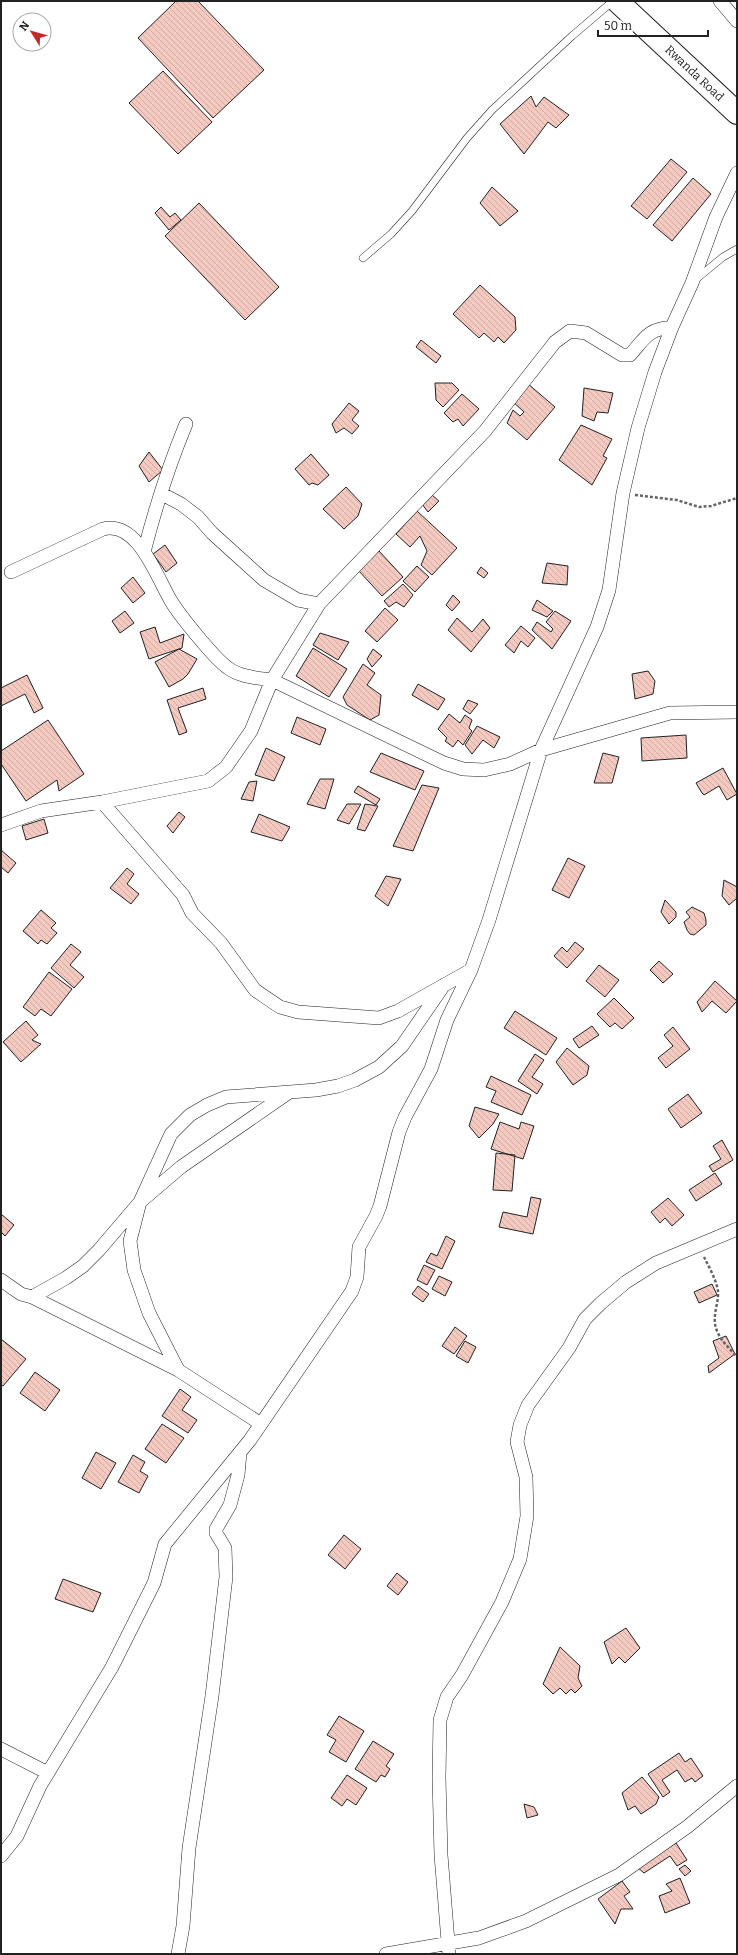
<svg xmlns="http://www.w3.org/2000/svg" width="738" height="1955" font-family="Bitter,serif">
<defs>
<pattern id="building-back-hatch" width="6" height="6" patternUnits="userSpaceOnUse"><rect width="6" height="6" fill="#f3c9c0"/><path d="M-1 5l2 2M0 0l6 6M5-1l2 2" fill="none" stroke="#d0aca5"/></pattern>
</defs>
<rect width="100%" height="100%" fill="#fff"/>
<path fill="url(#building-back-hatch)" stroke="#222" d="M176 1H198L264 70 213 118 138 38Z
M163 71 212 122 178 154 129 103Z
M531 96 536 107 544 97 569 115 556 128 548 122 524 154 500 124Z
M671 159 687 172 647 219 631 206Z
M693 178 711 194 672 241 653 225Z
M492 187 518 211 500 226 480 203Z
M199 203 279 287 245 320 165 236Z
M161 207 170 217 175 213 181 220 169 230 155 213Z
M480 285 515 317 516 330 504 343 498 337 494 342 484 333 479 338 453 314Z
M421 340 441 356 436 363 416 347Z
M435 383H452L459 390 443 407 436 400Z
M527 383 555 407 527 440 507 423 513 410 520 416 524 412 512 401Z
M584 388 613 393 608 413 597 412 594 421 582 416Z
M462 394 479 409 463 426 458 419 453 422 444 413Z
M349 403 359 411 352 420 359 426 352 434 344 428 336 433 332 424Z
M581 425 612 439 603 456 607 458 592 485 559 460Z
M149 452 163 470 149 482 139 466Z
M311 454 329 475 318 485 312 483 309 485 295 469Z
M346 487 362 504 358 516 344 529 323 509Z
M432 495 439 501 428 512 422 504Z
M417 511 457 548 432 575 421 565 427 551 420 536 410 547 396 534Z
M165 545 177 563 166 572 153 554Z
M379 551 403 577 382 596 358 570Z
M547 563 568 566 567 585 542 583Z
M417 566 429 577 415 592 403 581Z
M481 567 488 573 484 578 477 573Z
M133 577 145 593 133 603 121 588Z
M403 584 413 595 404 607 396 602 389 607 384 601Z
M453 595 460 602 452 611 446 605Z
M537 600 553 611 547 617 532 610Z
M385 608 398 620 377 642 365 631Z
M125 611 134 623 120 633 112 621Z
M555 611 571 621 552 649 532 630 537 622 551 632 553 629 546 622Z
M457 618 472 632 483 619 490 628 471 652 448 630Z
M521 626 535 638 528 647 521 641 514 653 505 645Z
M155 627 160 643 184 634 182 648 149 659 140 632Z
M320 633 349 642 338 660 313 645Z
M313 648 347 669 329 697 296 676Z
M179 649 197 659 188 674 183 679 169 687 155 662Z
M373 649 382 656 372 667 367 659Z
M363 664 375 673 367 685 381 695 379 715 370 720 347 705 343 697Z
M648 671 655 681 653 694 635 699 632 674Z
M27 675 43 708 34 713 25 694 1 706V688Z
M418 684 445 699 438 710 412 695Z
M203 688 206 699 178 708 187 732 179 735 167 700Z
M468 700 478 704 470 714 463 709Z
M449 714 460 723 465 715 472 720 469 728 472 731 463 745 458 740 453 747 445 741 447 738 438 729Z
M297 717 326 729 320 745 291 733Z
M48 720 84 774 59 791 57 780 26 801 1 764V751Z
M477 726 500 737 494 748 483 740 472 754 465 745Z
M686 735 687 758 642 761 641 738Z
M266 748 285 757 274 781 255 775Z
M381 753 424 771 415 790 370 772Z
M603 753 619 757 612 783H594Z
M723 768 737 794 727 800 719 786 704 795 702 793 696 783Z
M320 779H334L325 809 307 804Z
M257 781 253 801 241 799 249 782Z
M422 785 439 788 413 851 393 846Z
M358 786 380 799 376 805 354 792Z
M347 804H361L349 824 337 820Z
M365 804 378 806 365 831 357 829Z
M179 812 185 817 173 833 167 826Z
M259 814 290 827 282 841 251 832Z
M44 819 48 833 26 840 22 826Z
M1 850 16 863 8 873 1 867Z
M568 858 585 866 569 898 552 890Z
M127 868 134 874 127 884 139 894 131 904 110 888Z
M386 876 401 879 388 906 375 896Z
M724 880 737 887V898L729 905 722 896Z
M665 900 676 912V917L669 924 661 912Z
M692 907 704 913 706 920V925L694 935 690 934 687 930 684 922 690 917 686 912Z
M41 910 56 923 51 928 57 933 47 944 41 940 38 944 23 931Z
M575 942 584 949 567 968 554 956 562 947 567 952Z
M71 944 81 952 70 965 84 977 74 988 51 968Z
M659 961 673 974 663 983 650 970Z
M599 965 619 980 605 997 586 981Z
M49 972 72 989 51 1016 41 1009 35 1016 23 1007Z
M715 981 737 1001 726 1013 712 1001 702 1012 697 1002Z
M614 998 634 1018 622 1029 615 1023 610 1027 597 1014Z
M515 1011 557 1038 546 1055 504 1028Z
M26 1021 38 1035 32 1040 41 1044 21 1062 3 1042Z
M592 1026 599 1035 579 1048 573 1039Z
M673 1027 690 1049 666 1068 658 1058 673 1046 664 1035Z
M567 1048 589 1066 587 1075 573 1085 556 1062Z
M535 1054 544 1060 532 1077 543 1084 537 1094 518 1081Z
M491 1076 531 1095 522 1115 491 1102 496 1091 486 1087Z
M688 1094 702 1113 681 1128 668 1109Z
M475 1107 499 1114 493 1124 479 1138 469 1126Z
M500 1122 519 1129 521 1122 534 1126 523 1159 491 1149Z
M722 1140 733 1160 713 1172 709 1166 721 1159 713 1146Z
M496 1153 515 1155 512 1191 493 1190Z
M715 1173 722 1184 696 1201 689 1190Z
M531 1197 541 1199 533 1234 499 1227 503 1212 527 1217Z
M668 1198 684 1215 672 1226 665 1218 660 1223 651 1212Z
M1 1214 14 1225 5 1236 1 1232Z
M446 1236 455 1241 442 1269 426 1262 431 1253 437 1256Z
M424 1265 435 1270 427 1285 417 1280Z
M439 1276 452 1282 445 1296 432 1289Z
M712 1284 717 1295 699 1303 694 1292Z
M418 1286 429 1294 423 1302 412 1294Z
M455 1327 467 1336 454 1354 442 1346Z
M726 1336 735 1354 709 1373 708 1366 719 1358 713 1341Z
M1 1339 26 1359 3 1386 1 1385Z
M465 1341 476 1347 468 1363 456 1356Z
M35 1372 60 1390 45 1411 20 1393Z
M180 1389 191 1397 182 1410 197 1420 188 1433 162 1416Z
M162 1424 184 1438 166 1463 145 1449Z
M96 1452 116 1463 101 1489 82 1478Z
M133 1455 145 1462 140 1471 148 1476 139 1493 118 1482Z
M344 1535 361 1549 345 1569 328 1555Z
M397 1573 408 1582 398 1595 387 1586Z
M63 1579 101 1593 93 1612 55 1599Z
M626 1628 640 1648 625 1663 619 1657 612 1664 604 1642Z
M560 1647 580 1666 578 1678 582 1686 575 1693 571 1689 566 1694 560 1688 553 1694 543 1684Z
M339 1716 364 1731 346 1762 329 1752 336 1740 327 1735Z
M373 1741 394 1754 386 1766 390 1769 385 1777 381 1775 376 1782 355 1769Z
M679 1753 685 1762 691 1758 703 1776 695 1782 692 1778 685 1782 677 1770 662 1780 670 1792 663 1797 648 1774Z
M347 1775 367 1788 356 1805 347 1799 342 1806 331 1798Z
M642 1777 659 1797 656 1804 641 1814 635 1806 628 1810 622 1793Z
M524 1804 534 1807 538 1815 527 1818Z
M676 1843 687 1860 677 1866 670 1856 644 1873 637 1867Z
M685 1865 691 1871 685 1876 679 1869Z
M680 1878 690 1903 665 1913 659 1896 672 1891 666 1884Z
M622 1881 630 1892 624 1896 633 1909H621L615 1924 598 1899Z"/>
<g fill="none" stroke-linecap="round" stroke-linejoin="round">
<g stroke="#222" stroke-width="8">
<path id="service" d="M363 258 391 234 412 211 467 138 492 110 572 36 613 1
M695 280 723 257 737 249"/>
</g>
<g stroke="#222" stroke-width="14">
<path id="minor" d="M720 1 737 21
M162 494 181 504 198 517 212 533 264 580 298 600 319 604
M144 552C155 509 169 465 186 424
M11 572 103 529C138 520 157 578 171 601 180 616 215 659 228 668 240 677 258 678 272 680L444 763 463 769 484 770 510 764 541 750 670 713 737 712
M102 802 183 895 192 913 221 943 255 990 280 1007 298 1012 379 1018 398 1011 471 970
M1 825 41 811 102 802 208 781 226 767 251 731 272 680 319 604 485 431 555 342 570 331 586 333 622 355H630C645 338 648 329 672 327
M1 1280 21 1294 32 1297 66 1278 83 1266 99 1250 140 1202 181 1167 288 1093
M32 1297 178 1370
M261 1424 178 1370 149 1313 134 1270 130 1241 140 1202 171 1134 190 1115 207 1105 226 1097 316 1090 338 1086 355 1080 379 1067 402 1046 444 985
M1 1749 48 1773
M1 1856 17 1836 40 1786 112 1667 154 1583 165 1544 250 1440 352 1291 357 1277 359 1247 376 1216 380 1206 399 1132 405 1117 431 1069 447 1020 471 970 489 920 541 750 597 627 609 590 623 493 638 428 655 372 672 327 692 283 716 217 737 173
M178 1954 183 1926 189 1848 212 1696 226 1577 225 1548 216 1533V1529L230 1505 238 1475 240 1453
M386 1954 479 1938 526 1921 619 1875 687 1827 737 1786
M449 1954 441 1855 439 1778 440 1720 447 1697 462 1675 502 1602 520 1559 527 1516 526 1477 517 1442 520 1425 528 1405 569 1348 585 1319 601 1303 626 1282 656 1263 737 1229"/>
</g>
<g stroke="#222" stroke-width="24">
<g id="trunk">
<path id="s1" d="M617 1 737 113"/>
</g>
</g>
<path stroke="#646464" stroke-width="2.5" stroke-dasharray="3 2" stroke-linecap="butt" d="M635 495 677 500 699 507 711 506 737 498
M704 1257C709 1267 716 1279 718 1291 719 1304 711 1317 717 1331 721 1341 730 1349 737 1357"/>
<use href="#service" stroke="#fff" stroke-width="7"/>
<use href="#minor" stroke="#fff" stroke-width="13"/>
<use href="#trunk" stroke="#fff" stroke-width="22"/>
</g>
<g text-anchor="middle" stroke-width="3" stroke-linejoin="round" paint-order="stroke">
<g font-size="12" fill="#222" stroke="#fff">
<text dy="4" stroke="none"><textPath href="#s1" startOffset="106">Rwanda Road</textPath></text>
</g>
</g>
<rect width="738" height="1955" fill="none" stroke="#222222" stroke-width="4"/>
<g transform="translate(32 32) rotate(307)"><circle r="19" fill="#ffffff" stroke="#a7a7a7"/>
<path d="M0-3L7 15L0 10L-7 15Z" fill="#c62828"/>
<text y="-6" font-size="11" font-weight="bold" text-anchor="middle" fill="#222222">N</text>
</g>
<path d="M598 30v6h110v-6" fill="none" stroke="#222222" stroke-width="2"/>
<text x="604" y="30" font-size="12" fill="#222222" stroke="#ffffff" stroke-width="3" paint-order="stroke">50 m</text>
</svg>
